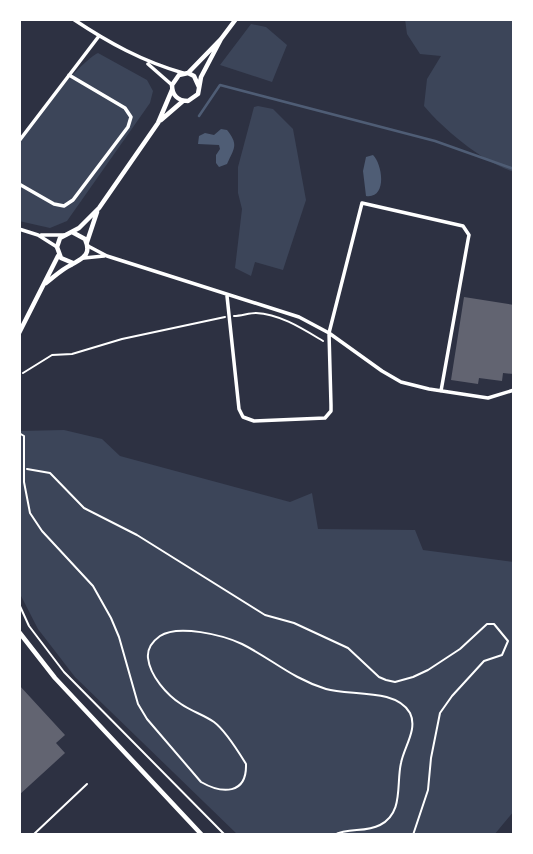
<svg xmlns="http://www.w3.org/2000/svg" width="533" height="854" font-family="'Nunito Sans',sans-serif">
<rect width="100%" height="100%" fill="#2d3142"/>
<path fill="#3c4559" d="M405 19H514V172C483 162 445 131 424 106L427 79 441 56 420 54 407 34Z
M251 24 266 27 287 45 272 82 220 65Z
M98 53 147 80 153 91 150 103 67 221 50 228 19 221C19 199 15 164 19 144 22 129 82 60 98 53Z
M258 106 273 109 293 129 306 200 283 270 255 262 251 276 235 268 242 209 238 193V167L254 107Z
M64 430 102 439 120 456 290 502 312 493 318 529 415 530 423 550 514 562V811L494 835H238L75 677 38 629 19 592V431Z"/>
<path fill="#4f5d75" d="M221 129 227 130C239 145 234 148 227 164L219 167 216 163V155L220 149 219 145 198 144 199 136 205 133 214 135Z
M373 155C383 165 387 199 366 196L363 171 366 157Z"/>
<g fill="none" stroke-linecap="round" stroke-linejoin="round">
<path stroke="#4f5d75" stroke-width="2.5" d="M199 116 220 85 435 141 514 169"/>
</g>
<path fill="#626471" d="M464 297 514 305V374L503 373 502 381 479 378 478 384 451 380Z
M19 685 65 735 56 743 65 753 19 795Z"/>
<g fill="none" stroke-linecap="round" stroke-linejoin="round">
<path stroke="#fff" stroke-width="2" d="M234 316C241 316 249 313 256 313 280 314 303 329 323 341
M23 373 52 355 72 354 122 339 225 317
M19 433 24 436V482L30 513 42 531 93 586 111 618 119 637 138 704 147 719 201 782C222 794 247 795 246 764 238 751 226 731 214 722 204 715 191 711 181 704 167 695 150 676 148 658 147 649 153 641 160 636 178 624 223 635 242 644 272 659 291 678 326 689 349 696 396 688 410 713 418 729 404 747 401 763 396 784 404 813 380 825 365 833 348 827 334 835
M27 469 50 473 84 508 137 535 265 615 294 623 348 648 379 677 386 680 395 682 413 677 428 670 460 649 487 624H494L508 641 502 655 484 661 452 696 440 713 431 758 428 790 413 835
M19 604 29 626 64 672 225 835"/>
<path stroke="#fff" stroke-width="2" d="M33 835 87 784"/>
<path stroke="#fff" stroke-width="3.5" d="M73 19C109 43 142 61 183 73
M148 64 172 85
M19 141 99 36
M19 184 54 204 64 206 73 200 128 127 131 117 125 108 69 75
M19 229 38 235 57 247
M41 235H64
M88 246 107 256 299 317 329 333 382 371 401 382 429 389 488 398 514 390
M84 258 104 256
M227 296 239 409 243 417 254 421 325 418 331 411V405L329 333 362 203 463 226 469 235 468 240 441 391"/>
<path stroke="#fff" stroke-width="4.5" d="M188 73 221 39 236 19
M199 87 194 76 188 73 179 75 172 85C172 95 178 101 188 101L198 94 201 77 221 39
M161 120 183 101
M87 242 97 212
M73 263 61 258 57 247 60 238 79 228 99 208 158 123 172 90
M46 283C54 277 62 269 71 265 83 258 92 255 85 239L72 232
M19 333 58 256
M19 632 55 678 202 835"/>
</g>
<rect width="533" height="854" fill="none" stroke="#ffffff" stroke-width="42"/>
</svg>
